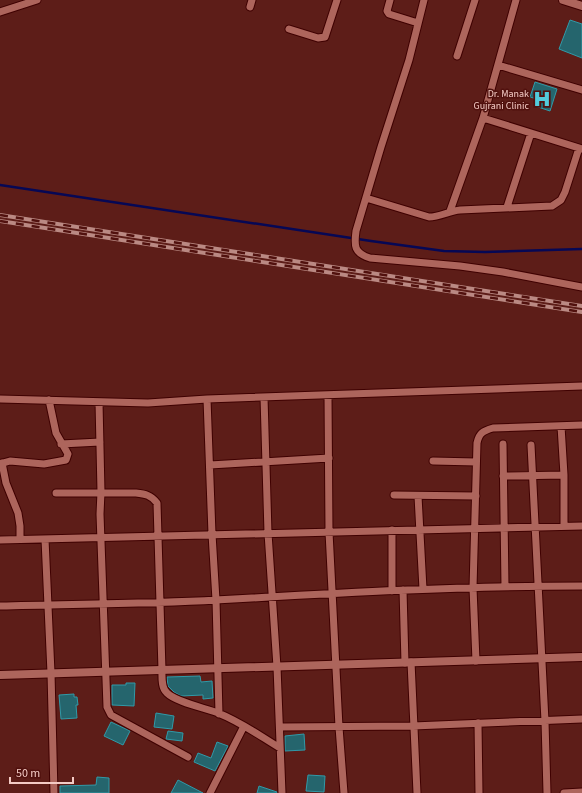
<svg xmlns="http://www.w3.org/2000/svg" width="582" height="793" font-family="'Source Sans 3',sans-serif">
<rect width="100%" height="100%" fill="#5d1d18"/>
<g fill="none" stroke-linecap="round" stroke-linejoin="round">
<path stroke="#060855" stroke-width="2.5" d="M0 185 371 241 444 251 485 252 582 249"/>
</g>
<path fill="#25656d" stroke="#309aa8" d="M570 20 582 24V58L559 49Z
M535 82 557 89 550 111 535 106 537 99 530 97Z
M200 676 201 682 212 681 213 698 203 699V695L181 696 174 692 168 686 167 677Z
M126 683H135L134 706 112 705V685H126Z
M74 694V697H77L78 705H76L77 718 61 719 59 695Z
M156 713 174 716 172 729 154 727Z
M111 722 130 731 123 745 104 736Z
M168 731 183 733 182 741 166 739Z
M304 734 305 750 285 751V736Z
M217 742 228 746 215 771 194 762 198 753 211 758Z
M308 775 325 776 324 792 306 791Z
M97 777 109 778V793H60V786L96 785Z
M178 780 203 793H171Z
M259 786 277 792V793H257Z"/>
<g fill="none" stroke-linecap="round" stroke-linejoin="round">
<g stroke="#3f0001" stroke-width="9">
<path id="minor" d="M390 0 387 11 389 14 418 23
M424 0 409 60 381 147 356 231C354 246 354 253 370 258L460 266 503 272 582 287
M250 7 252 0
M0 12 37 0
M289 29 318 38 325 37 337 0
M457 56 475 0
M498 65 582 90
M483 118 582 149
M366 198 429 217C440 217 449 211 460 210L552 206 561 200 565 192 579 148
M507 207 531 133
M450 211 483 118 516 0
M328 395 329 532 339 727 344 793
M264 397 268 533 277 667 282 793
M0 399 148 403 207 399 582 386
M207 399 212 534 216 600 219 714
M99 402 101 492 100 514 107 707 111 715 188 757
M561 426 564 475V526
M61 444 100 442
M503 444 505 586
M531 445 545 721 547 793
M433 461 476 462
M2 463 6 483 18 513 20 526V539
M0 464 10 461 44 464 66 460 68 454 56 433 49 400
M210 465 329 458
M503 476 564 475
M56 493H136C145 494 151 495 157 503L162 670C162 677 161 688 167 693 176 702 205 708 218 713 241 722 260 736 280 748
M394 495 476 496
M418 496 423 589
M392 530V591
M45 539 51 673 54 793
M0 540 582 526
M403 590 405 663
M0 606C72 604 145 604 217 600 339 593 460 586 582 586
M476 661 473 588 477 443C479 433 483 431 493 428L582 425
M411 662 417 793
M478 723 479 793
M280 727 413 726 582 719
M210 793 244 726
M564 793 582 792"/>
</g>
<g stroke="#3f0001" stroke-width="10">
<path id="tertiary" d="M563 0 582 6
M0 675 582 657"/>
</g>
<use href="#minor" stroke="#ad655c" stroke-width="7"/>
<use href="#tertiary" stroke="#ad655c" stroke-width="8"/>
<g stroke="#ba8983" stroke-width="4">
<path id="rail" d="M0 215 582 306
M0 221 582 312"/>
</g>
<use href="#rail" stroke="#51110e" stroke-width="2.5" stroke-dasharray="8" stroke-linecap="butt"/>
</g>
<defs>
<g id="hospital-bare" transform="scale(1.38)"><path d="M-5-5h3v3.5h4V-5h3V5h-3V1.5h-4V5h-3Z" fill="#53cbdb" stroke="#51110e" stroke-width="2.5" paint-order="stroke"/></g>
</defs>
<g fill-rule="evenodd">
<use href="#hospital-bare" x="542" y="99"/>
</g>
<g text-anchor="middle" stroke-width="3" stroke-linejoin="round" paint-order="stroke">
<g font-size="10" fill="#f4cbc5" stroke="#51110e" text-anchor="end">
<text x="529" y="97">Dr. Manak<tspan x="529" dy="12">Gujrani Clinic</tspan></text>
</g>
</g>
<path d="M10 777v6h63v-6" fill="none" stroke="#f4cbc5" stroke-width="2"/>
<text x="16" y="777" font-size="12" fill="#f4cbc5" stroke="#51110e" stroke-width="3" paint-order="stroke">50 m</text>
</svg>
